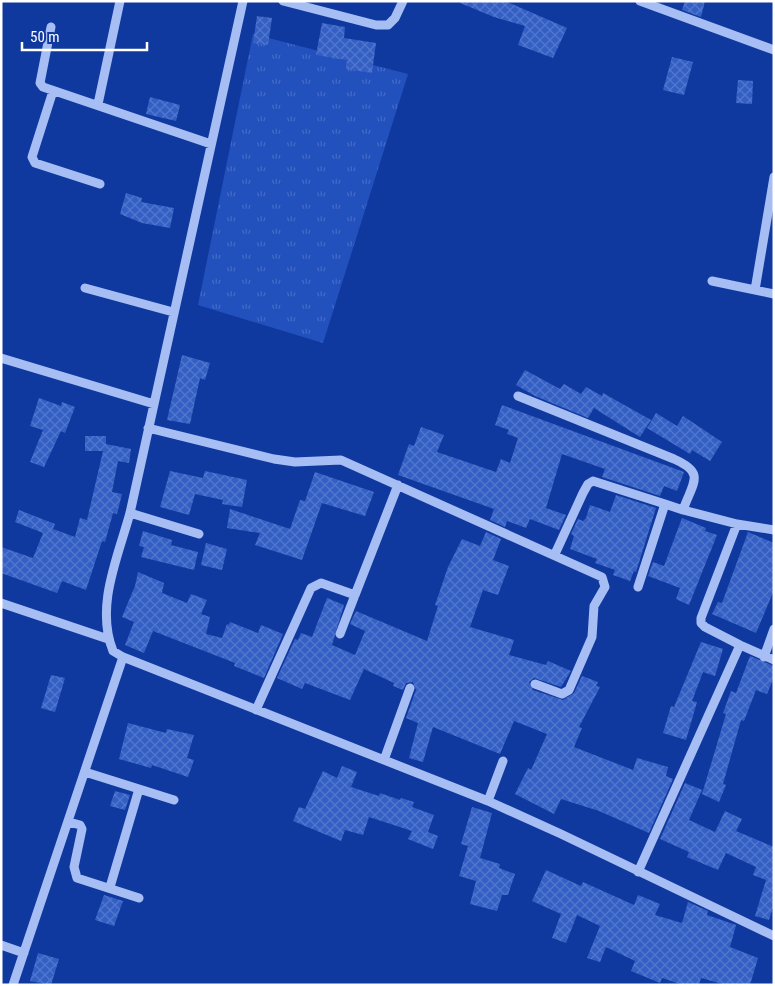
<svg xmlns="http://www.w3.org/2000/svg" width="775" height="986" font-family="'Roboto Condensed',sans-serif">
<defs>
<pattern id="park-tufts" width="24" height="20" patternUnits="userSpaceOnUse" patternTransform="scale(1.25)"><rect width="24" height="20" fill="#2251bd"/><path d="M3 7l-1-3M5 7V3M7 7l1-3M15 17l-1-3M17 17v-4M19 17l1-3" fill="none" stroke="#436bc7"/></pattern>
<pattern id="building-cross-hatch" width="8" height="8" patternUnits="userSpaceOnUse" patternTransform="scale(1.25)"><rect width="8" height="8" fill="#345fc4"/><path d="M0 0l8 8M0 8l8-8" fill="none" stroke="#5277cd"/></pattern>
</defs>
<rect width="100%" height="100%" fill="#10399f"/>
<path fill="url(#park-tufts)" d="M253 34 408 74 323 343 198 305Z"/>
<path fill="url(#building-cross-hatch)" d="M460 1H505L567 28 553 58 518 45 525 26 494 17 460 3Z
M685 1H705L701 17 682 10Z
M257 16 272 18 268 45 253 43Z
M322 23 345 27 344 38 376 43 372 73 346 69 347 60 316 55Z
M672 57 693 62 684 95 663 90Z
M738 80 753 81 752 104 736 103Z
M150 97 180 105 176 121 146 114Z
M126 193 142 198 141 202 174 208 170 228 142 223 120 214Z
M182 355 210 363 205 380 200 378 190 424 167 420Z
M525 370 560 389 564 384 581 394 586 387 602 396 603 393 651 420 640 437 594 408 588 418 535 396 516 385Z
M39 398 61 406 62 402 75 407 65 433 61 431 44 467 30 462 43 430 30 426Z
M502 405 684 472 677 491 664 486 660 496 602 477 605 469 562 454 546 508 566 515 559 530 530 519 526 528 507 521 505 527 490 520 494 509 398 475 409 444 414 446 421 427 444 435 437 452 496 472 501 459 510 463 518 438 507 434 509 430 495 425Z
M656 413 677 426 683 416 722 442 710 461 692 450 690 454 647 428Z
M85 436H106V444L131 449 129 463 118 461 112 492 122 494 117 514 113 513 105 542 102 541 86 590 62 581 57 593 1 573V547L33 558 43 533 15 522 19 510 55 524 53 529 75 537 80 518 87 520 103 451H85Z
M170 471 203 478 205 471 247 480 242 507 222 504 223 500 195 494 189 515 160 507Z
M315 472 374 492 365 516 322 503 302 560 255 545 260 533 227 528 230 509 290 529 300 500 305 501Z
M616 495 656 508 636 572 634 571 630 581 613 575 615 570 595 563 597 559 570 549 574 536 571 534 578 519 583 521 586 518 590 505 610 512Z
M682 518 706 528 705 531 717 535 689 605 676 599 680 588 648 576 653 562 664 566Z
M143 531 172 540 171 545 198 552 194 570 141 557 144 547 139 546Z
M486 532 501 539 493 560 509 566 498 595 483 590 470 627 514 640 509 655 546 665 548 661 571 671 561 687 534 678 529 682 533 690 563 700 574 693 582 676 598 682 596 686 600 687 579 727 582 728 574 747 633 770 637 758 668 767 666 776 673 779 649 833 599 811 561 799 554 814 515 794 528 768 531 770 547 734 514 721 500 754 433 727 423 762 409 758 418 723 406 718 416 690 413 682 406 683 403 690 393 686 394 683 364 669 350 700 305 683 302 689 277 678 295 639 298 640 301 633 312 637 327 598 344 605 332 645 355 655 365 631 350 624 356 611 427 641 438 606 435 605 448 567 462 539 480 546Z
M748 532 774 543V590L756 633 712 614 718 602 722 603Z
M206 543 227 549 222 570 201 565Z
M138 572 164 583 162 593 187 603 191 594 207 600 201 614 210 617 206 634 222 638 227 624 229 625 230 622 258 633 261 625 283 634 264 678 234 666 235 663 153 631 144 653 125 645 134 622 122 617 135 586Z
M701 642 723 649 715 676 703 672 692 701 697 702 686 740 663 733 671 706 674 707Z
M750 656 774 666V677L767 694 756 690 744 721 741 720 723 784 726 785 719 802 702 794 726 714 723 713 731 691 736 693Z
M51 675 65 678 55 712 41 708Z
M128 723 166 733 167 729 194 735 187 758 194 760 188 777 152 765 151 768 119 759Z
M342 766 357 772 351 787 379 796 380 793 400 800 401 798 414 802 412 807 434 815 428 832 438 836 433 849 408 839 412 831 369 817 363 835 345 830 341 841 293 821 299 807 305 809 323 771 337 778Z
M685 783 702 790 689 820 715 832 725 811 742 819 736 831 774 847V904L769 920 755 916 766 880 753 875 756 867 726 853 718 870 687 857 689 852 660 839Z
M115 791 130 795 125 810 110 806Z
M472 807 492 813 480 858 500 864 499 868 515 874 508 895H502L497 911 470 904 476 881 459 876 468 846 461 844Z
M546 870 581 886 583 882 634 905 638 895 660 904 655 915 682 923 688 902 708 911 707 915 736 925 730 947 758 958 750 985H726L701 978 699 985H683L662 978 660 983 631 971 635 961 606 947 600 962 587 958 600 926 577 915 566 943 552 938 561 914 532 901Z
M104 895 123 901 114 926 95 920Z
M38 953 59 959 51 985 30 981Z"/>
<g fill="none" stroke-linecap="round" stroke-linejoin="round">
<path stroke="#a7bef5" stroke-width="9" d="M243 1 130 513C118 557 95 606 113 651L123 657 488 801 561 834 774 936
M283 1 376 25H388L395 18 403 1
M640 1 774 50
M51 27 40 83 43 87 211 144
M53 91 32 157 35 163 100 184
M98 104 120 1
M712 281 774 294
M85 288 173 312
M755 290 774 177
M1 358 154 404
M518 396 674 459C706 473 693 482 683 510L665 504 638 587
M148 428 274 459 295 462 341 460 602 577 605 587 594 606 592 637 569 690 562 694 535 684
M683 510 737 524
M130 513 199 534
M555 554 583 493 588 484 593 481 665 504
M1 603 108 639
M340 634 355 595
M740 645 705 627 701 623V618L737 524 774 530
M764 657 774 629
M256 710 311 588 321 583 355 595 398 485
M384 760 410 688
M85 772 174 800
M488 801 503 761
M69 822 80 825 82 829 74 867 77 878 139 898
M638 872 740 645 774 660
M110 887 139 789
M1 945 24 953
M13 985 123 657"/>
</g>
<rect width="775" height="986" fill="none" stroke="#ffffff" stroke-width="5"/>
<path d="M22 42v8h125v-8" fill="none" stroke="#ffffff" stroke-width="2.5"/>
<text x="30" y="42" font-size="15" fill="#ffffff" stroke="#10399f" stroke-width="4" paint-order="stroke">50 m</text>
</svg>
